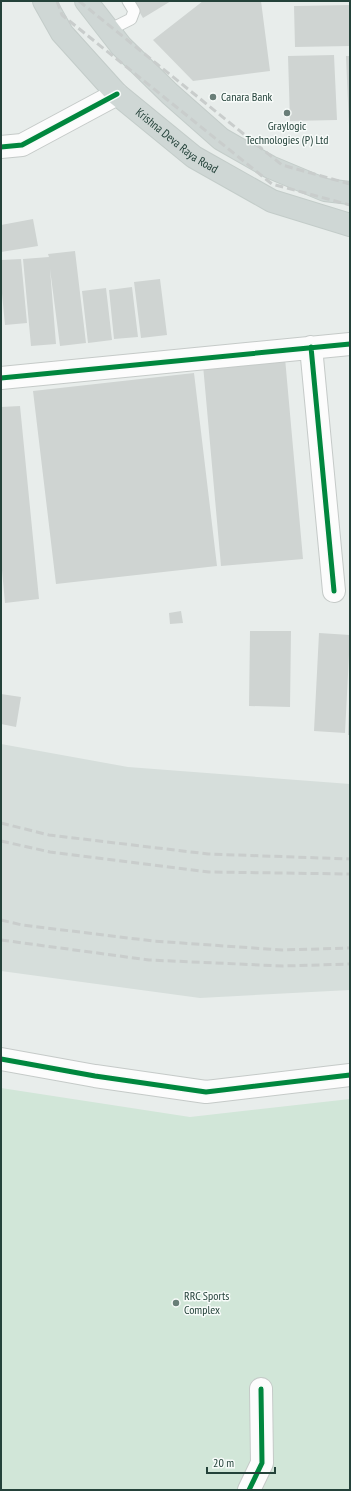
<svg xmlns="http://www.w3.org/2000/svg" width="351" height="1491" font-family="'PT Sans Narrow',sans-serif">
<rect width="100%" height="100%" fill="#e8edeb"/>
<path fill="#d6dedb" d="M1 744 128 767 350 784V990L200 998 1 971Z"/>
<path fill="#d1e6d8" d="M1 1088 190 1117 350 1099V1490H1Z"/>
<path fill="#cfd4d2" d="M133 1H171L143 18Z
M203 1H261L270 71 193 81 153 40Z
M350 5V46L295 47 294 6Z
M334 55 337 120 290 121 288 56Z
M346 56H350V126H349Z
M33 219 38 246 1 252V225Z
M75 251 86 343 60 346 50 269 56 344 31 346 23 259 49 257 48 254Z
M21 259 27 323 5 325 1 283V260Z
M160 279 167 335 141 338 134 282Z
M132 287 138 337 114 339 109 290Z
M106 288 112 340 88 343 82 291Z
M285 358 303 559 221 566 203 365Z
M194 373 217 566 56 584 33 391Z
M20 406 39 599 5 603 1 559V407Z
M181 611 183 623 170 624 169 613Z
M250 631H291L290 707 249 706Z
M319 633 350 635 345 733 314 731Z
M1 694 21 697 16 727 1 724Z
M349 704H350V735H348Z"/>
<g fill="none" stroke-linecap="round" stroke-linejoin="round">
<g stroke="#c5cac8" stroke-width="13">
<path id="lane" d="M109 30 131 19 134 11 128 1"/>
</g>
<g stroke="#c5cac8" stroke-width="24">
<path id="street" d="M1 147 22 145 117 94
M311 347 334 591
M1 378 350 344
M1 1059 95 1076 206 1092 350 1075
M249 1490 262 1463 261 1389"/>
</g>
<g stroke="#c3ccc9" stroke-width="24">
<g id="primary">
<path id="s1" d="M44 1 62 33 117 94 194 157 272 201 350 225"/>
<path d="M86 1 121 46 170 94 221 139 270 167 325 190 350 193"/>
</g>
</g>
<use href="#lane" stroke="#fcfcfc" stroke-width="11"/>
<use href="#street" stroke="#fcfcfc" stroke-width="22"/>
<use href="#primary" stroke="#cfd7d5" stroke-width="22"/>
<path stroke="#c9cdcc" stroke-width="3" stroke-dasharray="8 4" stroke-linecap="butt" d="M57 1 62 15 272 184 350 205
M79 1 282 165 350 184
M1 823 49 835 208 854 350 859
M1 841 50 852 209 872 350 874
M1 920 22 925 153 941 282 950 350 948
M1 940 149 960 283 966 350 964"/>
<g stroke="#f7fbf9" stroke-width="8">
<path id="cycleway" d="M1 147 22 145 117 94
M311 347 334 591
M1 378 350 344
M1 1059 95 1076 206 1092 350 1075
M249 1490 262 1463 261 1389"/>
</g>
<use href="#cycleway" stroke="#00873e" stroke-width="5"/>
</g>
<g fill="#697e78" stroke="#f7fbf9" stroke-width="1.5">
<circle cx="213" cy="97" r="4"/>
<circle cx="287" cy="113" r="4"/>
<circle cx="176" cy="1303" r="4"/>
</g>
<g text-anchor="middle" stroke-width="3" stroke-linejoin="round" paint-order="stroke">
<g font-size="12" fill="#24423a" stroke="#f7fbf9" text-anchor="start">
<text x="221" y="101">Canara Bank</text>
<text x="287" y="130" text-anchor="middle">Graylogic<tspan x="287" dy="14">Technologies (P) Ltd</tspan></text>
<text x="184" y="1300">RRC Sports<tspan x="184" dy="14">Complex</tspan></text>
</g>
<g font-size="12" fill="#24423a" stroke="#f7fbf9">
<text dy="4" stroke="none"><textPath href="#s1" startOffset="195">Krishna Deva Raya Road</textPath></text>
</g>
</g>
<rect width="351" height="1491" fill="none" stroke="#24423a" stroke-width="4"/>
<path d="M207 1467v6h68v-6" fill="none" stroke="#24423a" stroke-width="2"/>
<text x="213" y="1467" font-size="12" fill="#24423a" stroke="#f7fbf9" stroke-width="3" paint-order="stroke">20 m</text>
</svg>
